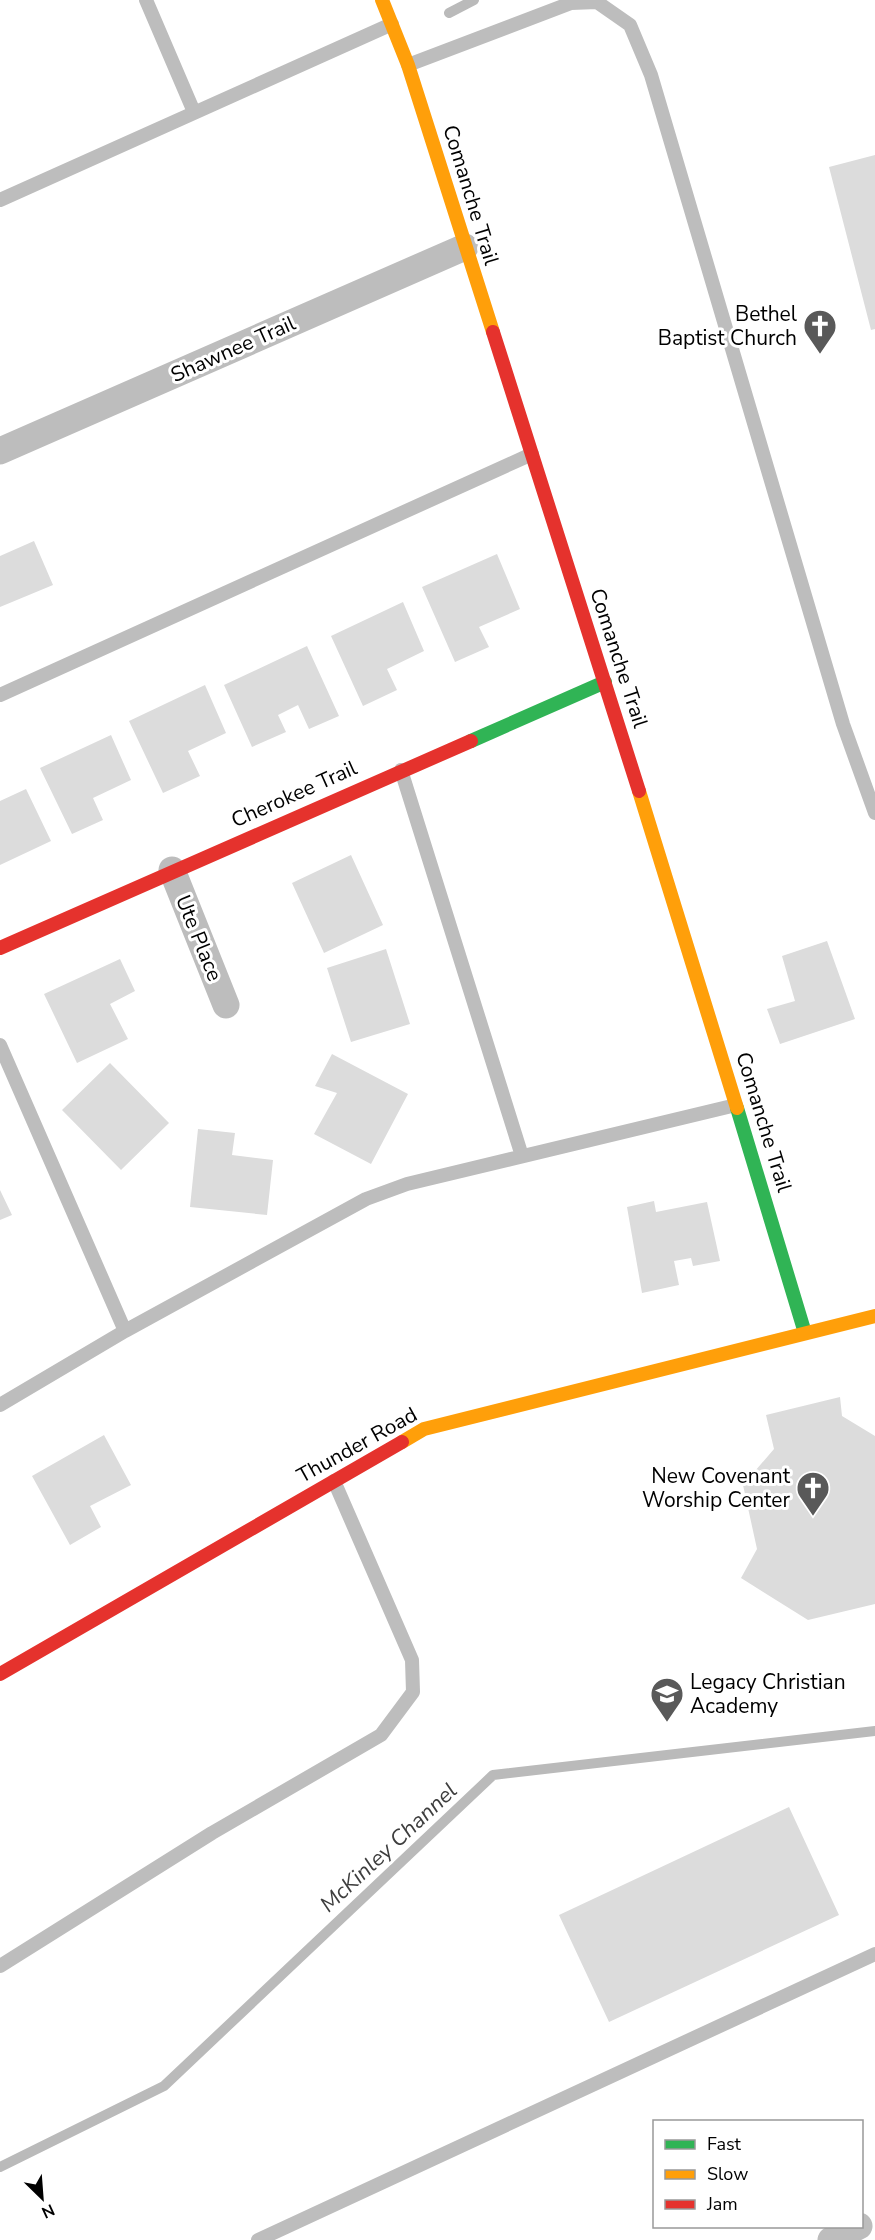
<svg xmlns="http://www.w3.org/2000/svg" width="875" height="2240" font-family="'Nunito Sans',sans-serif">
<rect width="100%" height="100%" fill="#fff"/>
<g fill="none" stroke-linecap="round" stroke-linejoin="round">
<path stroke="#bababa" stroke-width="10" d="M449 13 474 0
M0 2167 164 2086 493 1775 875 1731"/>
</g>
<path fill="#dcdcdc" d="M875 155V329L871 330 829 167Z
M34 541 53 585 0 607V556Z
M497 554 520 609 479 627 489 647 455 662 422 587Z
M403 602 424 651 387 669 397 690 363 706 331 636Z
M307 646 339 716 309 729 298 705 278 715 286 732 252 747 224 685Z
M205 685 226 733 188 751 200 776 163 793 129 721Z
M111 735 131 780 93 798 103 820 72 834 40 768Z
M26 789 51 841 0 865V801Z
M351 855 383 925 324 953 292 883Z
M827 941 855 1019 780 1044 767 1009 795 1001 782 956Z
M386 949 410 1024 351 1042 327 968Z
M120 959 135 991 110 1004 128 1039 77 1063 44 994Z
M332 1054 408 1094 371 1164 314 1134 337 1093 315 1086Z
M110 1063 169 1123 121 1170 62 1110Z
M198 1129 235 1133 232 1155 273 1160 267 1215 190 1207Z
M0 1190 12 1215 0 1220Z
M654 1201 656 1212 707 1202 720 1261 693 1266 691 1258 674 1261 679 1285 642 1293 627 1207Z
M840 1397 842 1416 875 1436V1604L808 1620 741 1578 757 1549 743 1485 774 1449 766 1415Z
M104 1435 131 1485 90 1506 101 1527 70 1545 32 1476Z
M789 1807 839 1915 609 2022 559 1915Z"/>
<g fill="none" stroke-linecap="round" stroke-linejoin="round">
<path stroke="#bdbdbd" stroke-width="14" d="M146 0 194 112
M408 65 571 3 597 2 630 25 651 75 843 724 875 813
M0 200 392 24
M0 695 532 454
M401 770 522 1156
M0 1045 125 1331
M0 1405 125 1331 366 1199 407 1184 736 1105
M0 1966 212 1833 381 1735 413 1692 412 1660 334 1481
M258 2240 875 1954"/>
<path stroke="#bdbdbd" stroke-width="27" d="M0 451 465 247
M172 870 226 1005
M831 2240 859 2226"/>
<path stroke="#30b455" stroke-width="14" d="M471 741 605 682
M737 1108 805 1333"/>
<path stroke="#ff9f0a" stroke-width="14" d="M382 0 408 65 493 332
M639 791 737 1108
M402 1442 424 1429 875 1316"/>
<path stroke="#e5322d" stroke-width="14" d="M493 332 639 791
M0 948 471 741
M0 1674 402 1442"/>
</g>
<defs>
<g id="church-pin" transform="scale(1.725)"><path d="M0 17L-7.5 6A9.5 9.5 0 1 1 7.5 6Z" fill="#595959" stroke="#fff"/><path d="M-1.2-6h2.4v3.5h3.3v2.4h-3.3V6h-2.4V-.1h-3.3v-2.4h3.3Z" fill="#fff"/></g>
<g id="school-pin" transform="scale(1.725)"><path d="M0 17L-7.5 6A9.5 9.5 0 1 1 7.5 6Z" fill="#595959" stroke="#fff"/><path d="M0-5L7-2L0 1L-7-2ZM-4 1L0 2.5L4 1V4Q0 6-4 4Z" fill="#fff"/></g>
</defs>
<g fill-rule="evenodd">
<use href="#church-pin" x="820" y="326"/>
<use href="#church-pin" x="813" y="1488"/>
<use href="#school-pin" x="667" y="1694"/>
</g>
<g text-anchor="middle" stroke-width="6" stroke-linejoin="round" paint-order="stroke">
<g font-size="21" fill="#000" stroke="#fff">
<text transform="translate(471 195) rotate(73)" y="7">Comanche Trail</text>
<text transform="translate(233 349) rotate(-24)" y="7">Shawnee Trail</text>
<text transform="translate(619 658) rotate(72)" y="7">Comanche Trail</text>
<text transform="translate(294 794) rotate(-24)" y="7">Cherokee Trail</text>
<text transform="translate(199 938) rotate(68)" y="7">Ute Place</text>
<text transform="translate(764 1122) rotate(73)" y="7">Comanche Trail</text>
<text transform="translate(357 1445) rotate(-29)" y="7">Thunder Road</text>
</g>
<g font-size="21" fill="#000" stroke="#fff" text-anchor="end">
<text x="797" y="321">Bethel<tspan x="797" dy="24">Baptist Church</tspan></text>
<text x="790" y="1483">New Covenant<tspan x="790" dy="24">Worship Center</tspan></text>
<text x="690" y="1689" text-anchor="start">Legacy Christian<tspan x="690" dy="24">Academy</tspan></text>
</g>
<g font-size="22" font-style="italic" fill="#3e3e3e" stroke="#fff">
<text transform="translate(388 1847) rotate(-43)" y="8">McKinley Channel</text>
</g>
</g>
<rect x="653" y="2120" width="210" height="108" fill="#ffffff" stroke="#999999" stroke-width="1.5"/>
<rect x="665" y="2140" width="30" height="9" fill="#30b455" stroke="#999999" stroke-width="1.5"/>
<text x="707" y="2150" font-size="18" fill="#000000">Fast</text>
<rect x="665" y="2170" width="30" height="9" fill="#ff9f0a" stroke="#999999" stroke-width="1.5"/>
<text x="707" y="2180" font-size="18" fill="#000000">Slow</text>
<rect x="665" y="2200" width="30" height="9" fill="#e5322d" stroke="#999999" stroke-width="1.5"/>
<text x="707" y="2210" font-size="18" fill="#000000">Jam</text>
<g transform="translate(42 2198) rotate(155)" stroke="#ffffff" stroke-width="4.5" paint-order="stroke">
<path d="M0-4.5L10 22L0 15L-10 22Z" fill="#000000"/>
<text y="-9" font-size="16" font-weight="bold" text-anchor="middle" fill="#000000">N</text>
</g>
</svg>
